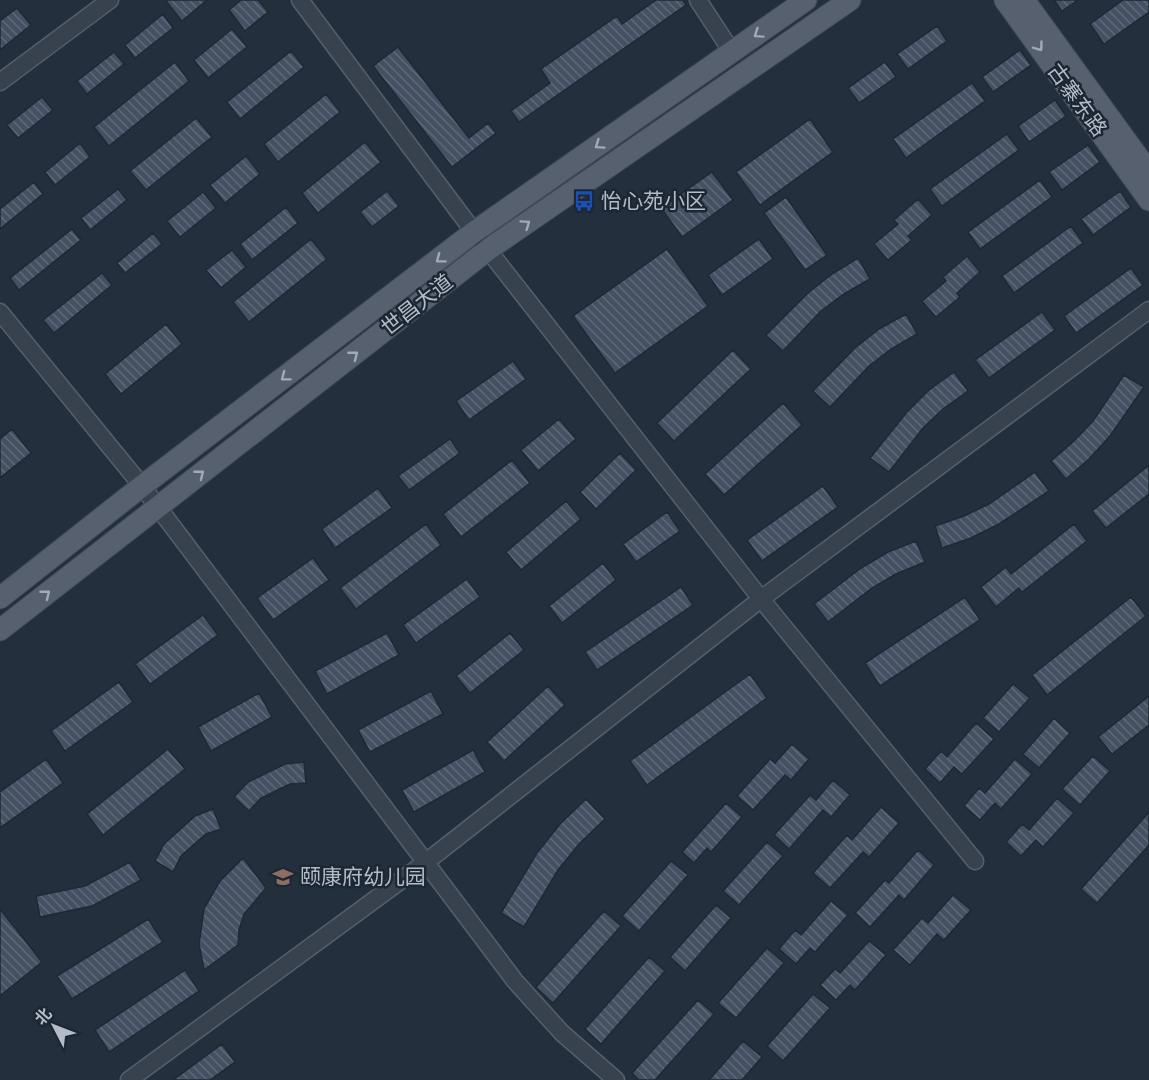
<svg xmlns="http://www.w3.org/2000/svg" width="1149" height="1080" font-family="'IBM Plex Sans','Noto Sans SC',sans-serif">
<defs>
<pattern id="building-back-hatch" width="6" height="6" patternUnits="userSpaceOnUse" patternTransform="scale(1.5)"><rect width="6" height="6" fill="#455162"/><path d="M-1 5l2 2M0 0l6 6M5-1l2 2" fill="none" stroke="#5d6877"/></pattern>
</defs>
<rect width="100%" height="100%" fill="#242f3e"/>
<path fill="url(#building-back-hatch)" stroke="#1f2835" stroke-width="1.5" d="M168 0H207L182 21 166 1Z
M241 0H258L268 12 245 31 229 10Z
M656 0H683L686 5 519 122 511 111 550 83 541 69 617 16 622 24Z
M1054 0H1078L1062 11Z
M1123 0H1149V12L1104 44 1090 24Z
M17 8 31 25 0 50V21Z
M163 14 173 28 135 58 125 45Z
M937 26 947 41 908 69 897 54Z
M232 29 247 47 208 78 194 60Z
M398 47 469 138 488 123 496 133 452 167 373 66Z
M1020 50 1031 65 993 92 982 77Z
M291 51 304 67 240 119 227 102Z
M114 52 124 64 87 94 77 81Z
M175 62 189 81 109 146 94 127Z
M885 62 896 77 859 103 848 88Z
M972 83 985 101 906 158 893 139Z
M326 94 340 112 278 162 264 144Z
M42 97 53 110 18 138 7 125Z
M1055 100 1066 116 1029 142 1018 126Z
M196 118 212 137 146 190 130 171Z
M810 119 833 152 760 205 736 172Z
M1007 134 1019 150 942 206 930 189Z
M365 142 381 162 318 213 302 193Z
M80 143 90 157 55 185 45 172Z
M1088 145 1100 162 1062 190 1049 172Z
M246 156 260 174 225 203 210 185Z
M712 172 733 200 682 237 661 208Z
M1040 180 1052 197 980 249 968 232Z
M34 182 43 194 0 229V209Z
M118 189 127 200 90 230 81 218Z
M387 191 399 206 372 227 360 212Z
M1120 191 1131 207 1093 235 1081 219Z
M203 192 216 208 180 237 167 221Z
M786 197 827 255 805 270 764 213Z
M918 199 932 215 908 236 912 240 888 260 874 244 898 224 894 220Z
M286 207 298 223 252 260 240 244Z
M1071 226 1083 243 1014 293 1002 276Z
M72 229 81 240 19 290 10 278Z
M153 233 162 244 125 273 117 263Z
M311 239 327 259 249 322 233 302Z
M759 239 773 259 722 295 708 275Z
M667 249 708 306 615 373 573 316Z
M232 250 246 267 221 288 206 270Z
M967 256 980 272 957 293 960 297 936 317 922 301 946 281 943 277Z
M858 258 870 279 844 294 821 311 783 351 766 335 808 293 832 274Z
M1131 268 1143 285 1076 333 1064 316Z
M102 273 112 285 54 333 43 320Z
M1042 312 1055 330 989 378 975 360Z
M906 314 917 334 891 349 869 366 830 407 813 391 855 348 879 329Z
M166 324 182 344 121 394 105 374Z
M733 350 751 369 674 441 657 423Z
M513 361 526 379 469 420 456 401Z
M954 372 968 391 943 409 923 428 889 472 870 458 907 412 929 390Z
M1124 375 1144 387 1110 436 1089 459 1066 479 1051 461 1074 441 1093 421Z
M783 403 802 425 724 495 705 474Z
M559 419 576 439 538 471 521 450Z
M12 429 31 453 0 478V439Z
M450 439 460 453 409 490 398 476Z
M620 453 636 470 596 509 580 492Z
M512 460 530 483 461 537 443 514Z
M1149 465V494L1106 528 1092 511Z
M1035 472 1049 491 999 524 971 538 942 548 935 526 964 516 989 504Z
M823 486 838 507 762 561 747 540Z
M378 488 392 508 335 548 322 529Z
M566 501 581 519 521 570 506 552Z
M667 512 680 531 636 562 623 544Z
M426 524 441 545 356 609 340 588Z
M1074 524 1087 541 1022 592 1019 588 996 607 981 587 1006 567 1011 574Z
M916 541 925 562 896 574 872 588 828 622 814 604 861 568 888 552Z
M313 558 329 580 273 620 257 598Z
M603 563 616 580 562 623 549 606Z
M467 579 480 597 416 643 403 625Z
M681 587 693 605 597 670 585 652Z
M965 597 980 620 880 686 865 663Z
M1131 597 1146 616 1047 695 1032 675Z
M203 615 218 635 150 684 135 664Z
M387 633 399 655 327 694 315 671Z
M510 633 524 650 470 693 456 676Z
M750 674 767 698 647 785 630 761Z
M119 682 133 702 65 751 51 731Z
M1013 684 1030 698 999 732 983 718Z
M548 686 565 705 504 761 487 742Z
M431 691 443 714 370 752 358 730Z
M259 693 272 717 211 751 198 727Z
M1149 696V725L1112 754 1098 737Z
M1054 718 1070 733 1039 768 1023 754Z
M976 723 994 739 962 774 954 767 940 783 925 769 941 751 947 757Z
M792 744 809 759 791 780 785 775 753 810 737 796 770 759 775 763Z
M168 749 185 769 103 835 87 814Z
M473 750 485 772 414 812 402 790Z
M1093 756 1110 771 1080 805 1062 789Z
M46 759 63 783 0 828V792Z
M1015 759 1032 774 1001 809 995 803 980 820 964 806 979 788 985 793Z
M304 762 306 783 290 784 261 798 249 811 234 797 248 782 285 764Z
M833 780 850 795 831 817 823 810 789 849 774 835 810 795 816 800Z
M1057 798 1074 813 1043 847 1036 840 1021 856 1006 842 1022 824 1029 830Z
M586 799 605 819 579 844 558 870 524 927 501 913 537 853 560 824Z
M726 803 742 817 711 852 707 848 694 863 682 852Z
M881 807 899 823 869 857 863 852 830 888 813 873 847 835 852 840Z
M213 809 221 829 206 834 181 856 173 872 155 861 164 844 195 816Z
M1149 812V845L1097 903 1081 889Z
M767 842 783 856 739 905 723 891Z
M918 850 934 865 904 900 899 895 870 927 855 913 885 880 889 883Z
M243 858 266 888 244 914 239 930 238 945 204 970 199 944 204 909 220 881Z
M671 861 688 875 639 931 622 916Z
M130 862 141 880 92 906 40 917 36 896 85 886Z
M953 895 971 910 944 940 937 934 910 965 893 950 922 918 928 923Z
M831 901 848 915 815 952 810 948 796 964 779 949 795 930 801 935Z
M716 905 731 918 685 971 670 957Z
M0 909 42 962 0 996Z
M604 911 621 926 553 1003 536 987Z
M148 919 163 942 72 999 57 976Z
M869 941 886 955 855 990 850 985 836 1000 820 985 835 969 840 973Z
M767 948 784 963 736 1018 718 1003Z
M649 957 665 971 601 1044 585 1029Z
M185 970 199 991 109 1052 95 1030Z
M813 994 830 1008 783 1061 767 1046Z
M698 1000 714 1014 655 1080H639L632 1073Z
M743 1041 762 1057 742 1080H709Z
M222 1044 235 1062 210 1080H173Z"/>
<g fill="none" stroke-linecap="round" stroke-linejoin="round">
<g stroke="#565f6c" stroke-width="19">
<path id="minor" d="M300 0 474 232 761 599 975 861
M698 0 732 52
M0 82 110 0
M0 312 142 486 515 981 562 1033 616 1080
M129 1080 426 862 761 599 1149 310"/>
</g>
<g stroke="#414a57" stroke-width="23">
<path id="major" d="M1005 0 1149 200
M1024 0 1149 172
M0 598 142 486 474 232 806 0
M0 630 489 249 850 0"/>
</g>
<use href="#minor" stroke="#38414e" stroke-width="16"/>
<use href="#major" stroke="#56606e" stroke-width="21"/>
</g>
<defs><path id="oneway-chevron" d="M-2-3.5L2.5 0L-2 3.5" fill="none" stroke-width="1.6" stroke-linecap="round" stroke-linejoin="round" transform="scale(1.5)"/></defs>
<g stroke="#a1aab7">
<use href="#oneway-chevron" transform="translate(758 34) rotate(145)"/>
<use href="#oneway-chevron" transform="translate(1039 47) rotate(54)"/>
<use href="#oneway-chevron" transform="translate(599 145) rotate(145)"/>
<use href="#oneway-chevron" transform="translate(526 224) rotate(-35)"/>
<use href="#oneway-chevron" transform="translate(440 259) rotate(143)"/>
<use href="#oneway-chevron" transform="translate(354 355) rotate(-38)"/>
<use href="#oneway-chevron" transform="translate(285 377) rotate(143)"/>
<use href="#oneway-chevron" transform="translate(200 474) rotate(-38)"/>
<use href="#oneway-chevron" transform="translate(46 594) rotate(-38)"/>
</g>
<defs>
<g id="bus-bare" transform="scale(1.62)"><path d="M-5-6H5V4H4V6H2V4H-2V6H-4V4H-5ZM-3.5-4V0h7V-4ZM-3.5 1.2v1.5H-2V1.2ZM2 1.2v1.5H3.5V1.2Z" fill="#1a4fb4" stroke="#1d2633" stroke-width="2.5" paint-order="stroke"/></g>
<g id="school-bare" transform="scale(1.62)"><path d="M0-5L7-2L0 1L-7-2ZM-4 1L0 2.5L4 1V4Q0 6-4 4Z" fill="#8d6e63" stroke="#1d2633" stroke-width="2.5" paint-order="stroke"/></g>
</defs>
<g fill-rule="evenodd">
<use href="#bus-bare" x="584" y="201"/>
<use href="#school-bare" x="283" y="877"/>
</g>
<g text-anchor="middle" stroke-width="5" stroke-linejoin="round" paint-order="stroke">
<g font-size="21" fill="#b4bcc9" stroke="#1d2633">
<text transform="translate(1077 100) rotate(54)" y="7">古寨东路</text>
<text transform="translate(417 305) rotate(-38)" y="7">世昌大道</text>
</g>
<g font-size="21" fill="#b4bcc9" stroke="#1d2633" text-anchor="start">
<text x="601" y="208">怡心苑小区</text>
<text x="300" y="884">颐康府幼儿园</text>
</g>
</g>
<g transform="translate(54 1026) rotate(312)" stroke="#1d2633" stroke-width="4.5" paint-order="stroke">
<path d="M0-4.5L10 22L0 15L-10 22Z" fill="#b4bcc9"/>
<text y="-9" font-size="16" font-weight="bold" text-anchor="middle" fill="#b4bcc9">北</text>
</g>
</svg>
